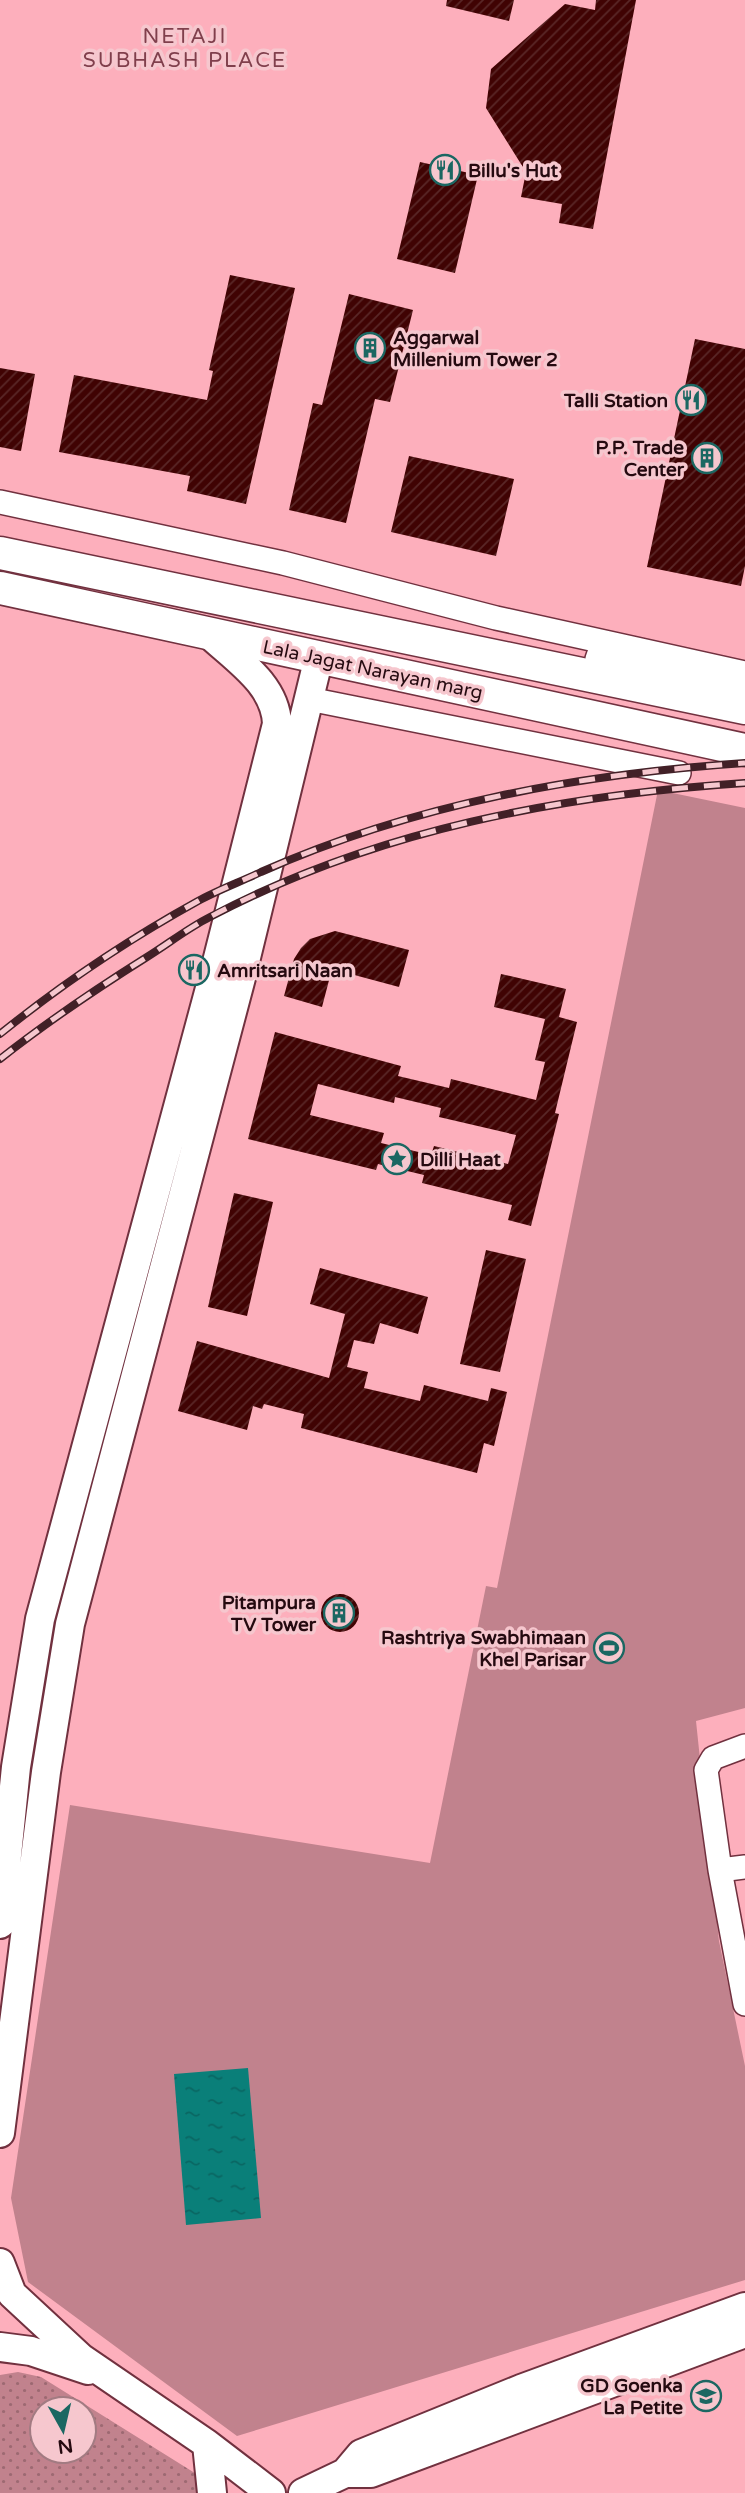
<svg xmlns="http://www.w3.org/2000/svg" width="745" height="2493" font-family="'Varela Round',sans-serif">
<defs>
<pattern id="park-dots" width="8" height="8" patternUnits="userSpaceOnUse" patternTransform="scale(1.75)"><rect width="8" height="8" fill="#c1828d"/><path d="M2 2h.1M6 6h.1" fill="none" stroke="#9d6972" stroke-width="1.8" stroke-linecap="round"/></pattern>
<pattern id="water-ripples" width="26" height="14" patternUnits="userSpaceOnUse" patternTransform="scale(1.75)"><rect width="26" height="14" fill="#0a7f79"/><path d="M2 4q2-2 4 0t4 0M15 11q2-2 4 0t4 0" fill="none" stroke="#0a6662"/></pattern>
<pattern id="building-hatch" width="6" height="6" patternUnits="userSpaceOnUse" patternTransform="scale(1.75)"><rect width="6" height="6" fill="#400303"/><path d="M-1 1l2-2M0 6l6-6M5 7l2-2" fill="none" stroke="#592727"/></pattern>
</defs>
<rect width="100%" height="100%" fill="#fdafbc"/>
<path fill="#c1828d" d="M658 790 745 808V1708L696 1721 719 1941 745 2066V2280L237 2436 28 2282 11 2198 70 1805 430 1863 486 1586 497 1588Z"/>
<path fill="url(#park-dots)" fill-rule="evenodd" d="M18 2372 41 2377 206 2480 207 2493H0V2375ZM42 2409H84V2451H42Z"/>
<path fill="url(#water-ripples)" d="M248 2068 261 2218 186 2225 174 2074Z"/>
<path fill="url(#building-hatch)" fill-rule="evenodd" d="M447 0H514L509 21 446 6Z
M596 0H636L593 229 559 223 562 204 521 197 526 172 486 108 491 69 565 4 595 10Z
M420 162 478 175 455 273 397 259Z
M230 275 295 288 246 504 187 491 190 476 59 452 74 375 207 400 213 371 209 370Z
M349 294 413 310 390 402 375 399 346 523 289 510 313 403 322 405Z
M695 339 745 349V566L741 586 647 567Z
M0 368 35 374 21 451 0 447Z
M409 456 514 479 496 556 391 532Z
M335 931 409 950 399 987 332 969 322 1007 284 996 294 959 301 948 310 939Z
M501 974 566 989 559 1017 577 1022 555 1113 559 1114 531 1226 508 1220 512 1205 422 1183 424 1175 378 1164 376 1170 248 1139 275 1032 401 1066 398 1076 449 1088 451 1079 536 1100 545 1062 535 1060 545 1019 494 1007ZM318 1084 394 1103 395 1097 441 1108 439 1117 516 1135 508 1164 434 1146 431 1155 381 1143 384 1133 310 1115Z
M234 1193 273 1202 247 1316 208 1307Z
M486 1250 526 1259 500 1372 460 1364Z
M320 1268 428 1297 418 1334 380 1323 374 1344 354 1340 347 1367 368 1372 364 1388 420 1401 424 1385 488 1401 491 1388 507 1392 494 1446 484 1443 477 1473 301 1428 304 1414 264 1404 262 1409 253 1406 247 1430 178 1411 197 1341 329 1378 345 1314 310 1304Z
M321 1613a19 19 0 1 1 38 0a19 19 0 1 1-38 0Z"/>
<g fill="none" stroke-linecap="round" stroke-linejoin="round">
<g stroke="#71313f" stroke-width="26">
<path id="minor" d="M0 502 283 563 496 618 745 673
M603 642 597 659 745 691
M309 699 679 773
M745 1746 713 1758 706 1770 720 1870 745 2004
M720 1870 745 1867"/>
</g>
<g stroke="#71313f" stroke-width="32">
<path id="tertiary" d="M0 1924 16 1767 40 1619 216 966 277 724C276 685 237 660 210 635
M0 2133 46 1772 70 1624 242 974 319 657
M0 2263 12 2294 81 2358 207 2444 271 2493
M0 2347 31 2351 88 2370
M207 2444 212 2493
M345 2473 361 2454 521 2389 745 2307
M303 2493 345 2473H371L745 2333"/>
</g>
<g stroke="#71313f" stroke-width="35">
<path id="secondary" d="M0 553 745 708
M0 588 745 750"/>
</g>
<use href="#minor" stroke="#fff" stroke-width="23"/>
<use href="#tertiary" stroke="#fff" stroke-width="28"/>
<use href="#secondary" stroke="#fff" stroke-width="32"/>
<g stroke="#422027" stroke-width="8">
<path id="rail" d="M0 1034C62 984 129 939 198 901 218 890 240 882 261 872 414 804 579 774 745 763
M0 1059C47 1022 96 989 147 957 168 944 188 928 210 917 375 830 561 795 745 783"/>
</g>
<use href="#rail" stroke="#f6c7ce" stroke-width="5" stroke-dasharray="16" stroke-linecap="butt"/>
</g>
<defs>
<g id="restaurant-ring" transform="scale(1.575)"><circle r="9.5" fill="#f6c7ce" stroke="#1b6762" stroke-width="1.5"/><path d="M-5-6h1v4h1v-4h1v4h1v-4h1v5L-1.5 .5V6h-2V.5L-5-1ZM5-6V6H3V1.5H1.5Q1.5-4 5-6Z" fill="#1b6762"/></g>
<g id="building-ring" transform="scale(1.575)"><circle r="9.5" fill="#f6c7ce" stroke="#1b6762" stroke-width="1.5"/><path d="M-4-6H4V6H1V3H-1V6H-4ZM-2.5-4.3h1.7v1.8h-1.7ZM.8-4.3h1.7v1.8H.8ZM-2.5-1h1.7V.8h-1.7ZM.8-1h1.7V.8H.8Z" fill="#1b6762"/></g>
<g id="sight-ring" transform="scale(1.575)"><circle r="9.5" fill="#f6c7ce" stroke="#1b6762" stroke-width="1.5"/><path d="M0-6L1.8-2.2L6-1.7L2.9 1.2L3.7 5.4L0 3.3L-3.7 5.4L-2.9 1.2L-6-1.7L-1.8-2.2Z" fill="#1b6762"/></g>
<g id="stadium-ring" transform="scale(1.575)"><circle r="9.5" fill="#f6c7ce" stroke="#1b6762" stroke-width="1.5"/><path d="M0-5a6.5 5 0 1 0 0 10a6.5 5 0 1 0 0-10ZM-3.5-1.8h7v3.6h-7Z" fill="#1b6762"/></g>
<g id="school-ring" transform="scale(1.575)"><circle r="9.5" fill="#f6c7ce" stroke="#1b6762" stroke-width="1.5"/><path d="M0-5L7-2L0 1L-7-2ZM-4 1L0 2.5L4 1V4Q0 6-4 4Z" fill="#1b6762"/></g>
</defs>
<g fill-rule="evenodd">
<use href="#restaurant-ring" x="445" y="170"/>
<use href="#building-ring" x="370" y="348"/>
<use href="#restaurant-ring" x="691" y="400"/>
<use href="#building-ring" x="707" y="458"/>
<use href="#restaurant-ring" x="194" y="970"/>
<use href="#sight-ring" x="397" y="1159"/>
<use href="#building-ring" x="339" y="1613"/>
<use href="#stadium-ring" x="609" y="1648"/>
<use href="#school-ring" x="706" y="2396"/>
</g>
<g text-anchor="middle" stroke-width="7" stroke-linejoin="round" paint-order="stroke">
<g font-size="19" font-weight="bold" fill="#250a10" stroke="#f6c7ce" text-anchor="end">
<text x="468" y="177" text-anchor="start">Billu's Hut</text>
<text x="393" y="344" text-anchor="start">Aggarwal<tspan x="393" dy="22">Millenium Tower 2</tspan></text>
<text x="668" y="407">Talli Station</text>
<text x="684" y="454">P.P. Trade<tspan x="684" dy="22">Center</tspan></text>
<text x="217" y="977" text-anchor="start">Amritsari Naan</text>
<text x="420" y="1166" text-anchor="start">Dilli Haat</text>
<text x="316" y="1609">Pitampura<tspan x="316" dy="22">TV Tower</tspan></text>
<text x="586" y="1644">Rashtriya Swabhimaan<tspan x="586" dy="22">Khel Parisar</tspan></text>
<text x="683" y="2392">GD Goenka<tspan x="683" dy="22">La Petite</tspan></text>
</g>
<g font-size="19" fill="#250a10" stroke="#f6c7ce">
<text transform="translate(373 669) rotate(12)" y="7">Lala Jagat Narayan marg</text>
</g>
<g font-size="21" letter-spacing="2" fill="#803f4c" stroke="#f6c7ce">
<text x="185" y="43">NETAJI<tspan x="185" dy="24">SUBHASH PLACE</tspan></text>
</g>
</g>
<g transform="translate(63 2430) rotate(172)"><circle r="33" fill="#f6c7ce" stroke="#a27b82" stroke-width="2"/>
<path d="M0-5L12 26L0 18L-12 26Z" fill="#1b6762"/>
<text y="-10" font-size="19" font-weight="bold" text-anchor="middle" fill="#250a10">N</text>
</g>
</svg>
